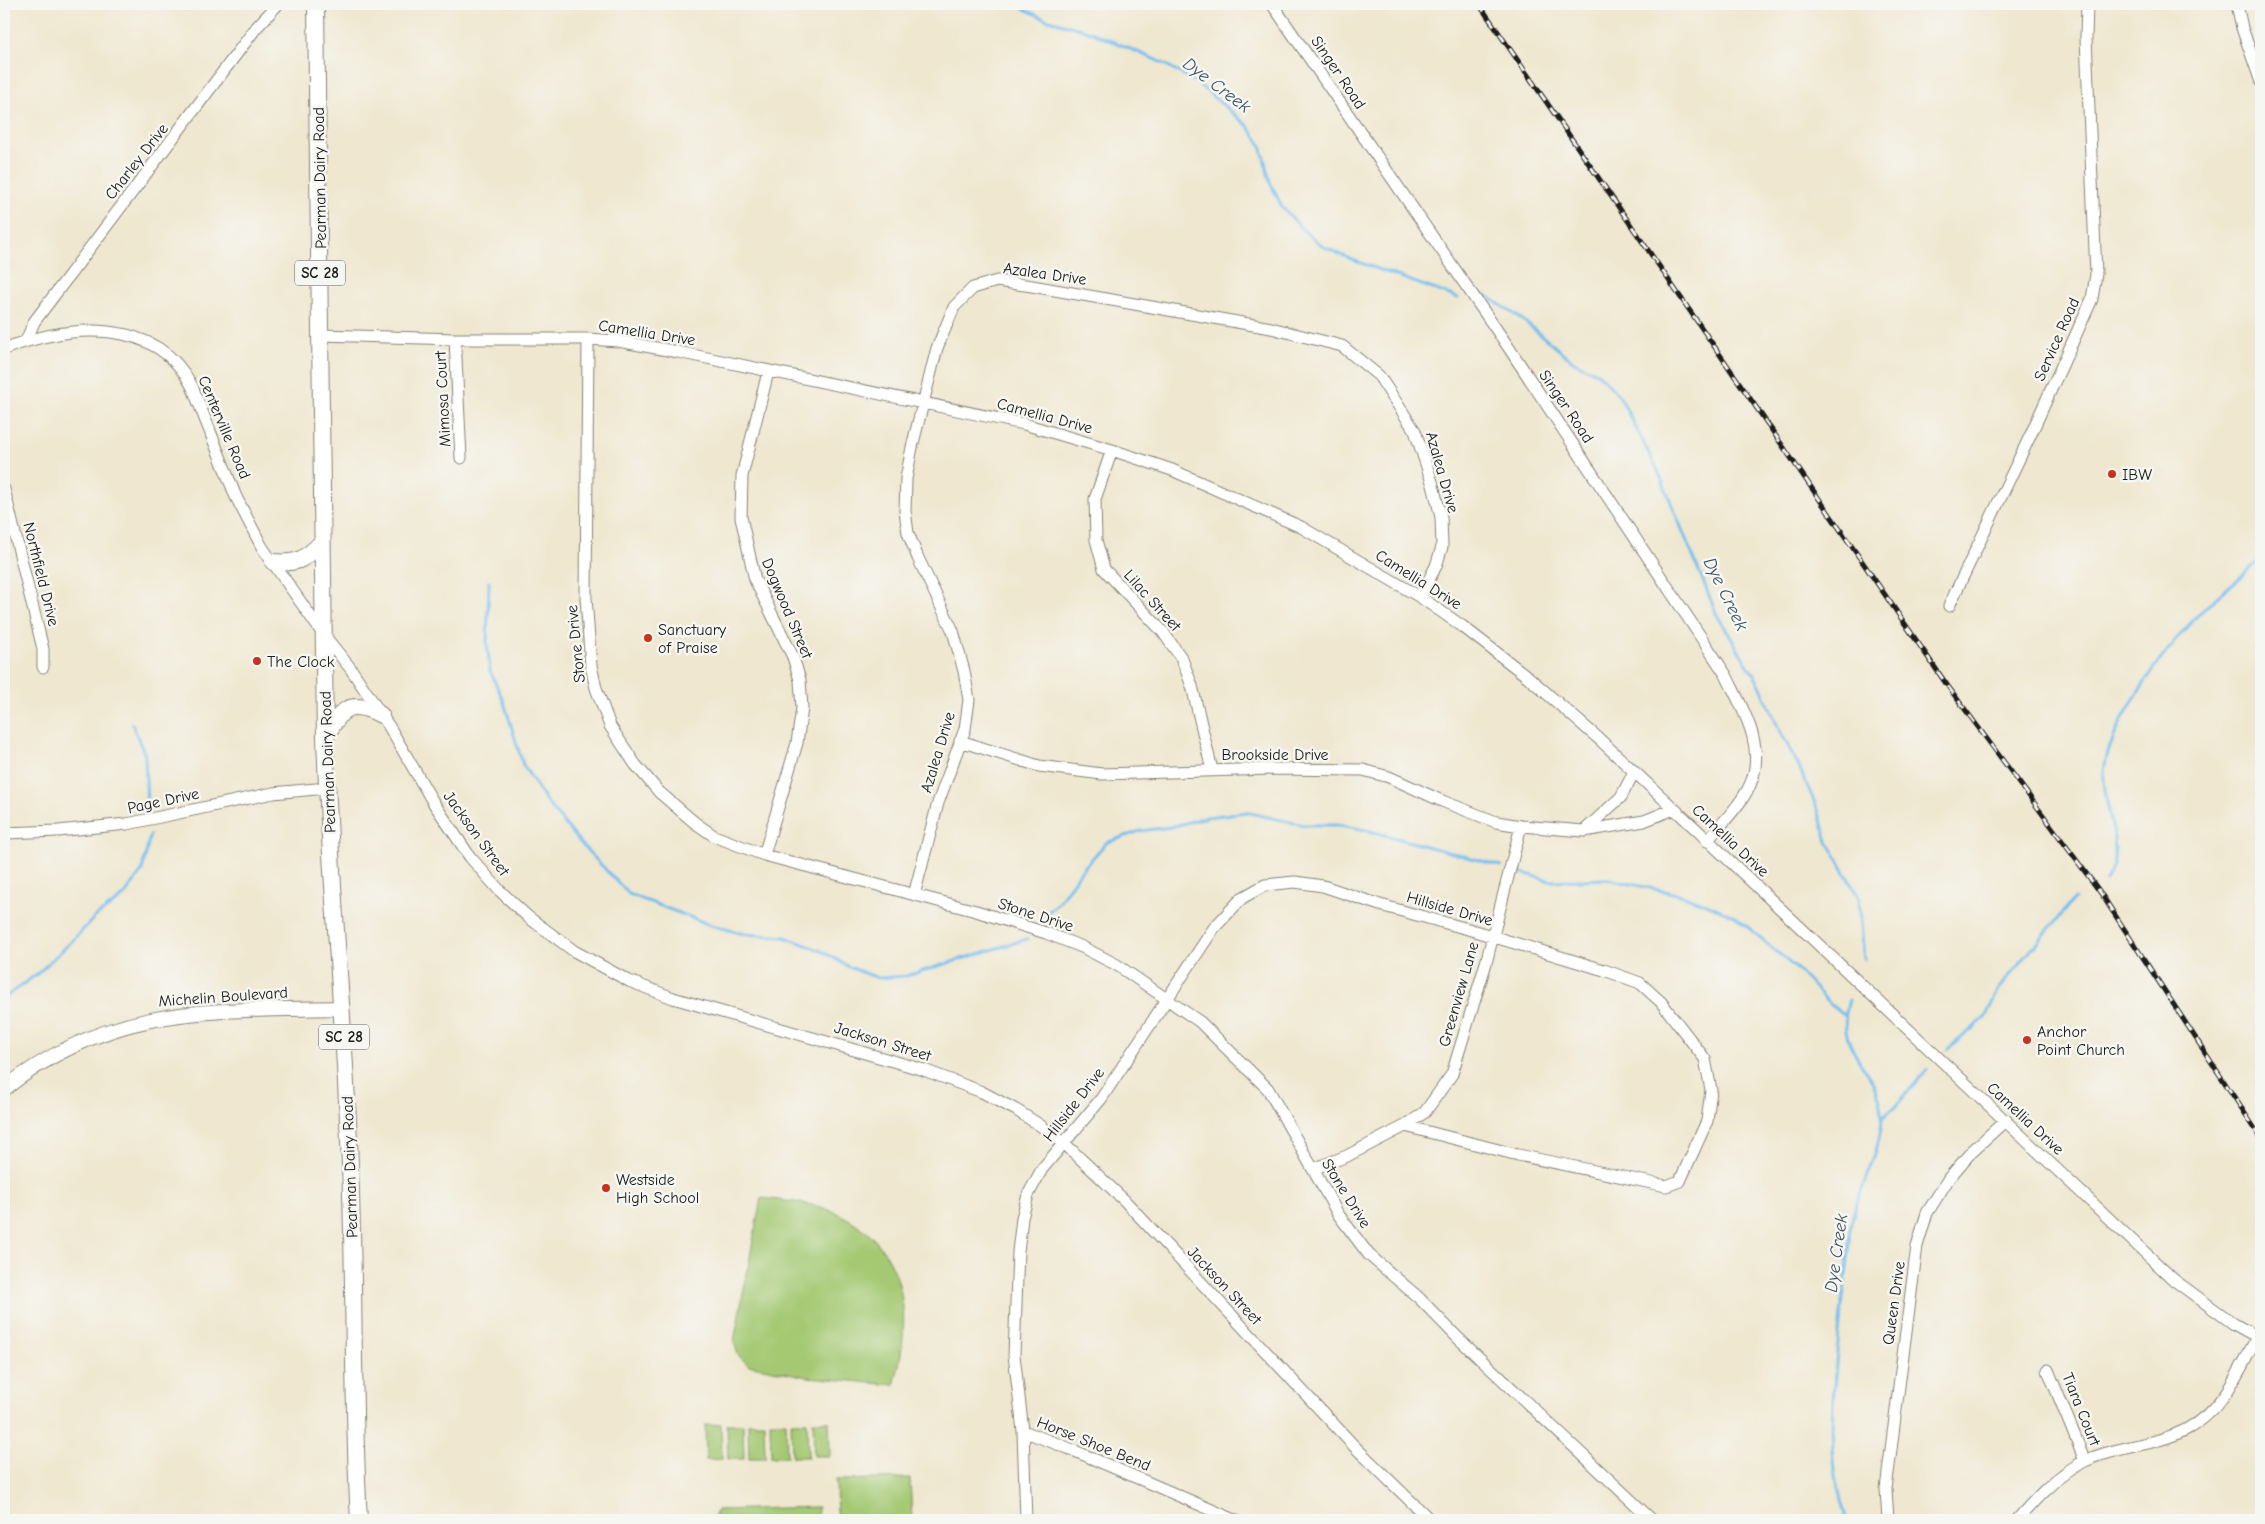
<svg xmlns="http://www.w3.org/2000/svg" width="2265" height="1524" font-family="'Comic Neue',sans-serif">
<rect width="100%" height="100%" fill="#f6f6f2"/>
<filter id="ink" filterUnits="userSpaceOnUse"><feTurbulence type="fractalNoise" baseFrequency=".02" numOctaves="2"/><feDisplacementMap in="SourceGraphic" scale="10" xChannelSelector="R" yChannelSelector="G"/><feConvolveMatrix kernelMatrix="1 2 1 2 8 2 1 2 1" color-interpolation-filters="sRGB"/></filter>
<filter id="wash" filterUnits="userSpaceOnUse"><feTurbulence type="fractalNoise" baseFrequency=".0096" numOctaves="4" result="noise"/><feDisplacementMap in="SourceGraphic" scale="20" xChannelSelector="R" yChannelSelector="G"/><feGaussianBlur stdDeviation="1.12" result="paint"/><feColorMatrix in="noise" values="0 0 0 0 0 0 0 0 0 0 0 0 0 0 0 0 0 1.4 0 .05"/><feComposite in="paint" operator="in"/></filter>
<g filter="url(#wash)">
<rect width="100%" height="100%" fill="#efe7cf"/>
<path fill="#a5c973" stroke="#607248" d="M761 1198C783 1201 811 1202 832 1211 907 1242 914 1315 894 1385L808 1377 748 1365 738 1355 734 1342Z
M813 1421H829L830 1456H814Z
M770 1422H786L787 1457H771Z
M791 1422H807L808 1457H792Z
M748 1423H764L765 1458H749Z
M721 1424 722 1459 706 1460 705 1425Z
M727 1424H743L744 1459H728Z
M910 1478 912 1520H837L836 1480Z
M818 1507 817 1520H713L717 1510Z"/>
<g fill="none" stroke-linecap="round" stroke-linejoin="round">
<path stroke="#78bfef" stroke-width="3" d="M1013 4 1046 19 1091 32 1163 63 1196 82 1248 126 1261 145 1270 182 1282 207 1304 231 1324 247 1353 260 1458 298
M1484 294 1520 318 1574 362 1599 374 1620 397 1658 471 1717 615 1760 685 1778 727 1799 767 1818 810 1826 838 1859 898 1864 960
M489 582 487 643 490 671 504 702 523 765 548 804 584 847 629 894 711 925 744 934 785 937 822 951 849 967 878 978 906 976 1027 939
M132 724 145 755 147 807
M1516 871 1551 881 1608 879 1678 894 1709 905 1736 917 1798 970 1832 1006 1844 1015
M2106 881C2128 846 2102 810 2104 773 2107 727 2167 647 2199 614 2218 594 2242 578 2261 558
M1043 917 1058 903 1081 871 1106 843 1140 831 1171 827 1207 817 1246 812 1303 825H1340L1366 830 1501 866
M4 998 37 974 70 943 95 917 124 896 142 871 150 835
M1948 1049 1985 1018 2000 987 2074 899
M1882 1118 1894 1108 1927 1070
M1847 1520C1823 1453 1834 1384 1841 1314 1844 1291 1847 1267 1850 1243 1851 1237 1850 1230 1851 1224 1858 1189 1880 1156 1882 1119 1884 1071 1831 1054 1849 1000
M2215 1520 2261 1518"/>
</g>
</g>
<g filter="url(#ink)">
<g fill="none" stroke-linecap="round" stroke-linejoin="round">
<g stroke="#868276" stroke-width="13">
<path id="minor" d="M1272 4 1507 345 1726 675C1742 708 1767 747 1750 785 1741 805 1721 824 1707 841
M2237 4 2242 28 2261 82
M321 335 455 339H588L618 341 678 352 1024 424 1112 450 1172 470 1301 527 1420 597 1462 626 1528 677 1598 738 1697 830 2174 1280 2234 1324 2261 1339
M455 339 461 458
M588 339 586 598 591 666 596 688 610 726 635 764 659 792 694 822 714 836 764 855 976 911 1046 933 1082 947 1117 965 1200 1022 1268 1089 1338 1214 1369 1255 1419 1298 1458 1338 1652 1520
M26 341 34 322 256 28 278 4
M4 349C68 325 155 315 192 386L236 497 262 547 323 634 351 669 390 728 433 802 470 857 499 890 528 917 574 951 629 981 673 998 924 1070 982 1092 1016 1110 1041 1126 1065 1144 1125 1201 1354 1446 1430 1520
M1112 450 1095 499 1096 540 1104 569 1163 632 1182 659 1192 686 1212 770
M4 489 43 649V667
M1949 606 2031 434 2092 299 2096 274 2086 38 2087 4
M960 741 1039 766 1102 774 1272 769 1363 770 1389 777 1442 801 1496 822 1521 826 1584 831 1621 797 1634 772
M1584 831 1644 821 1674 809
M4 833 58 831 127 824 273 793 327 788
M764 855 797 743 802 708 800 680 793 657 755 580 741 517 742 476 768 372
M914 895 938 803 965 729 969 700 964 671 953 631 918 558 908 533 905 511 906 479 912 447 937 348 954 307 973 288 997 281 1032 286 1271 328 1342 346 1379 376 1415 431 1433 485 1441 517 1442 547 1436 566 1420 597
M1405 1126 1425 1112 1452 1074 1486 963 1521 826
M2048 1370 2085 1461
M1023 1431 1014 1355 1018 1252 1022 1218 1028 1195 1042 1169 1101 1099 1214 928 1242 898 1265 885 1295 882 1323 886 1380 905 1468 929 1604 970 1640 983 1661 1002 1705 1059 1711 1090 1707 1121 1680 1181 1666 1186 1518 1155 1405 1126 1347 1156 1313 1169
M1026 1520 1023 1431 1068 1448 1235 1520
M1888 1520 1886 1489 1898 1394 1917 1246 1927 1213 1949 1178 1972 1151 2006 1120
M2017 1520C2036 1498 2058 1474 2085 1461 2117 1446 2155 1446 2187 1429 2222 1411 2240 1370 2257 1337"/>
</g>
<g stroke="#868276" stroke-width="16">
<path id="major" d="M4 1089C113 1003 211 1011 342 1008"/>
</g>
<g stroke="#868276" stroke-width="18">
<path id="highway" d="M316 4 325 738C330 881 345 1023 350 1166 355 1284 352 1402 359 1520
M273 562C298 564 304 560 321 543
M325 738C342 709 348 698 381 715"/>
</g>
<use href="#minor" stroke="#fff" stroke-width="11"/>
<use href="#major" stroke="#fff" stroke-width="14"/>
<use href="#highway" stroke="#fff" stroke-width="16"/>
<g stroke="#1c1c1c" stroke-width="5">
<path id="rail" d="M1479 4 1947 685 2100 892 2261 1138"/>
</g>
<use href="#rail" stroke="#f6f6f2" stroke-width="3" stroke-dasharray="9" stroke-linecap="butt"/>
</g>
</g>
<g fill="#c8321e" stroke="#f6f6f2" stroke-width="2">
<circle cx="2112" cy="474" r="5"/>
<circle cx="648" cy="638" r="5"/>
<circle cx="257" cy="661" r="5"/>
<circle cx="2027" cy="1040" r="5"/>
<circle cx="606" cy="1188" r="5"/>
</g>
<g text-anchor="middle" stroke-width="5" stroke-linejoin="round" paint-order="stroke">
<g fill="#f6f6f2" stroke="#5d5d5c" stroke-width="1">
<rect x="295" y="260.5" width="50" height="25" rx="4"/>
<rect x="319" y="1024.5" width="50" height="25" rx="4"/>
</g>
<g font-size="15" font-weight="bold" fill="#1c1c1c">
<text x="320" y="278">SC 28</text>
<text x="344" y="1042">SC 28</text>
</g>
<g font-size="16" fill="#1c1c1c" stroke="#f6f6f2">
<text transform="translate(1339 72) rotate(56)" y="6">Singer Road</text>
<text transform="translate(136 161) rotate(-52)" y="6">Charley Drive</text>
<text transform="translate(319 178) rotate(-91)" y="6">Pearman Dairy Road</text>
<text transform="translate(1045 273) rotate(8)" y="6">Azalea Drive</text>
<text transform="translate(647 332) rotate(9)" y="6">Camellia Drive</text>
<text transform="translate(2056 339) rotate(-66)" y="6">Service Road</text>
<text transform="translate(442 399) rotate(-93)" y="6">Mimosa Court</text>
<text transform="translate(1567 406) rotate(56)" y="6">Singer Road</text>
<text transform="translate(1045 415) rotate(15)" y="6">Camellia Drive</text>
<text transform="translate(225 427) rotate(67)" y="6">Centerville Road</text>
<text transform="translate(1443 472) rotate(74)" y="6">Azalea Drive</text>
<text transform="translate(42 574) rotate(76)" y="6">Northfield Drive</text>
<text transform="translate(1419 579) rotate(32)" y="6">Camellia Drive</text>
<text transform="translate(1153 600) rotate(48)" y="6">Lilac Street</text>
<text transform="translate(788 608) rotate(67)" y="6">Dogwood Street</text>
<text transform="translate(575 644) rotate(-96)" y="6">Stone Drive</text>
<text transform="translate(937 752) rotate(-73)" y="6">Azalea Drive</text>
<text x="1275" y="760">Brookside Drive</text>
<text transform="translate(327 762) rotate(-92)" y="6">Pearman Dairy Road</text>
<text transform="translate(163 800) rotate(-12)" y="6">Page Drive</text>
<text transform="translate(477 833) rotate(54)" y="6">Jackson Street</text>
<text transform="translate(1731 840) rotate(43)" y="6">Camellia Drive</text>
<text transform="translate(1450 908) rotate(16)" y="6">Hillside Drive</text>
<text transform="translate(1036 914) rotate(18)" y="6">Stone Drive</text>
<text transform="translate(1458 994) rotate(-74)" y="6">Greenview Lane</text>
<text transform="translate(223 996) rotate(-4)" y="6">Michelin Boulevard</text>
<text transform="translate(883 1041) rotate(17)" y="6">Jackson Street</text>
<text transform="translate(1073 1104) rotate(-52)" y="6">Hillside Drive</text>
<text transform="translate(2026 1118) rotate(43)" y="6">Camellia Drive</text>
<text transform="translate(349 1167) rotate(-92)" y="6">Pearman Dairy Road</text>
<text transform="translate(1347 1193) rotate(58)" y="6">Stone Drive</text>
<text transform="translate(1225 1285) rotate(47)" y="6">Jackson Street</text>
<text transform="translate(1893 1303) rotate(-82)" y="6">Queen Drive</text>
<text transform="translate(2082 1409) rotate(68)" y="6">Tiara Court</text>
<text transform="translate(1094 1443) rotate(22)" y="6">Horse Shoe Bend</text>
</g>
<g font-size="16" fill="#1c1c1c" stroke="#f6f6f2" text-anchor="start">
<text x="2122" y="480">IBW</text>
<text x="658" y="635">Sanctuary<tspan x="658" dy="18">of Praise</tspan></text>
<text x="267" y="667">The Clock</text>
<text x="2037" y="1037">Anchor<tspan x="2037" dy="18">Point Church</tspan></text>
<text x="616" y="1185">Westside<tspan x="616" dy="18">High School</tspan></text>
</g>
<g font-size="18" font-style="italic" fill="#3c5566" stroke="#f6f6f2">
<text transform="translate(1217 85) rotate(37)" y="6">Dye Creek</text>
<text transform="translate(1726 594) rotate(64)" y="6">Dye Creek</text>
<text transform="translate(1836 1253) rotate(-82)" y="6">Dye Creek</text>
</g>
</g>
<rect width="2265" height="1524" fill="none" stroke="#f6f6f2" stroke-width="20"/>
</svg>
